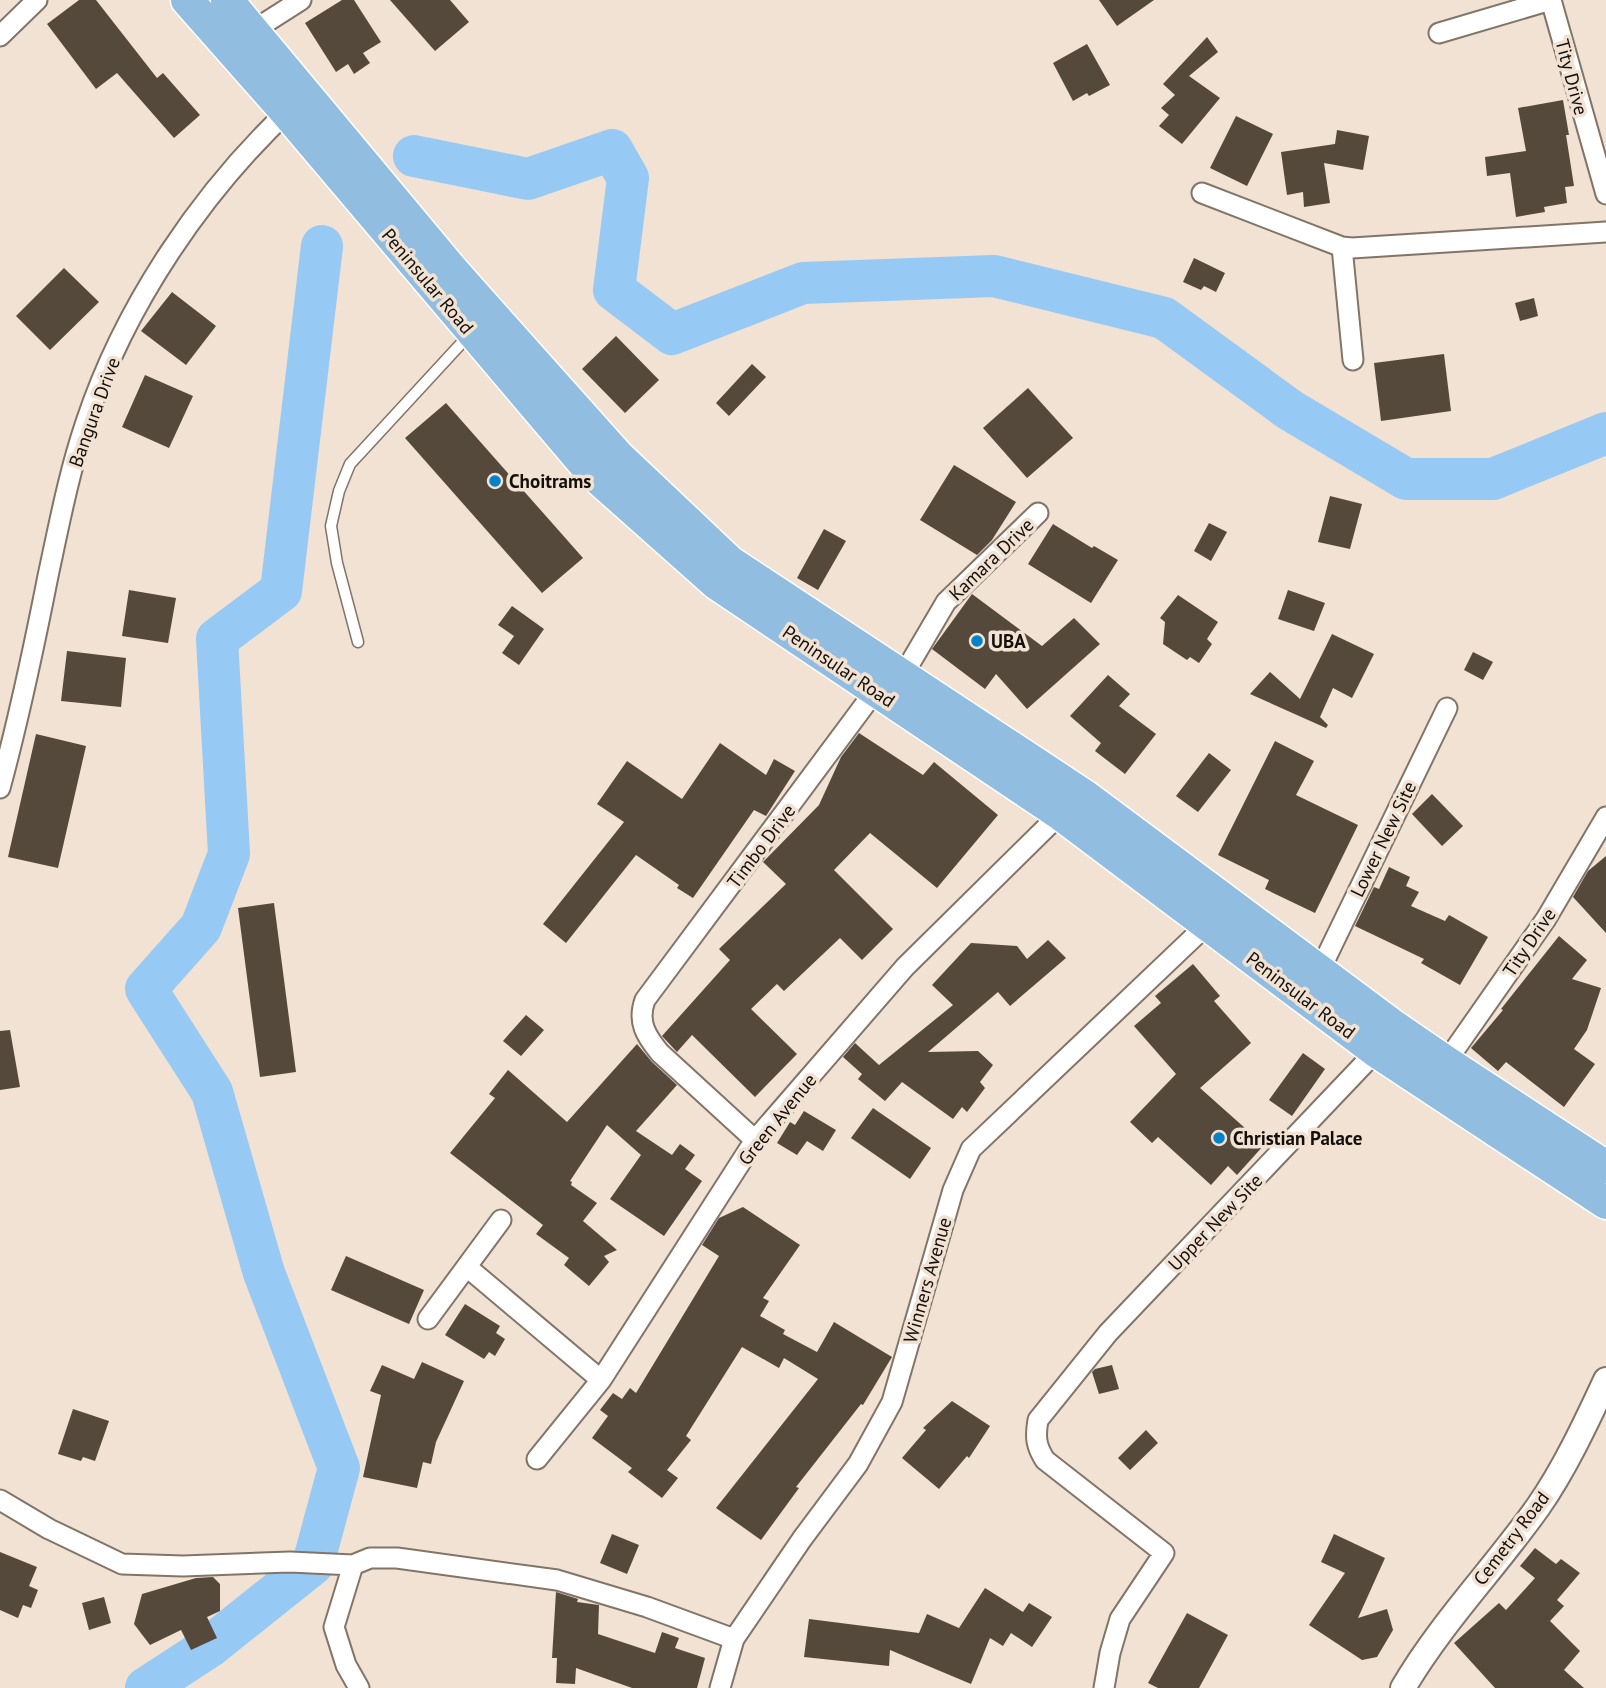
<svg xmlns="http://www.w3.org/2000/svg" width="1606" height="1688" font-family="'PT Sans',sans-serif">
<rect width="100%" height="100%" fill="#f1e2d3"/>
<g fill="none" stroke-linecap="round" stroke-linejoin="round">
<path stroke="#96c9f4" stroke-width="42" d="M414 156 528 179 612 150 628 178 614 290 672 334 803 283 994 276 1164 318 1290 410 1406 479H1493L1606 433
M146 1688 209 1647 313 1564 339 1468 264 1273 212 1092 146 989 201 927 229 854 217 639 281 591 322 246"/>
</g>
<path fill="#55493c" d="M79 0H96L157 78 163 73 200 115 174 138 117 73 96 89 47 24Z
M342 0H354L381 42 363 53 370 63 354 74 348 64 336 72 305 23Z
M390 0H450L469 22 435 51Z
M1099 0H1154L1117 26Z
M1207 37 1218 52 1189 76 1220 98 1182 144 1159 126 1169 115 1161 108 1175 95 1163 84Z
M1087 44 1110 85 1089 96 1087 93 1073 101 1053 63Z
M1563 100 1569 135H1566L1574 186 1565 187 1567 203 1544 207 1545 212 1516 217 1510 173 1487 176 1485 157 1526 151 1518 108Z
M1236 116 1273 134 1247 186 1210 168Z
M1337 130 1369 136 1363 170 1324 163 1330 203 1304 207 1303 192 1287 195 1281 152 1335 144Z
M1194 258 1225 273 1216 292 1204 286 1201 290 1183 282Z
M64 268 99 302 50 350 16 316Z
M172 292 216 326 186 365 141 331Z
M1534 298 1538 316 1520 321 1515 303Z
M616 336 659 380 625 413 582 369Z
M1444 354 1451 411 1381 421 1374 363Z
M752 364 766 377 729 416 716 403Z
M145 375 193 396 169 448 122 427Z
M1028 388 1073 438 1027 478 983 428Z
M446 403 583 558 542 593 405 438Z
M954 465 1016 502 992 540 977 555 920 520Z
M1330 496 1362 504 1350 549 1318 542Z
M1209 523 1227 532 1211 561 1194 551Z
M1053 524 1092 548 1094 546 1118 560 1091 603 1028 564Z
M824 529 846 541 818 590 797 578Z
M129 590 176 598 168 643 122 636Z
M1288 590 1325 603 1314 631 1278 619Z
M972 594 1042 646 1074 618 1100 644 1027 709 996 674 985 689 932 649Z
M1178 595 1218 622 1207 639 1212 644 1199 663 1190 657 1187 660 1163 644 1165 622 1160 618Z
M512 606 544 629 519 665 502 653 514 636 498 625Z
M1332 634 1374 654 1352 698 1333 688 1320 717 1328 725 1326 728 1250 694 1270 672 1300 699Z
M67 651 126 658 121 707 61 701Z
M1473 652 1493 662 1483 680 1464 670Z
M1108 675 1130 694 1119 706 1156 734 1125 774 1095 751 1101 743 1070 716Z
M859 733 923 775 934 762 998 815 937 888 870 833 834 870 893 929 862 960 840 938 784 991 777 984 751 1009 797 1054 755 1097 692 1035 677 1052 662 1036 730 960 719 949 786 884 763 862 819 805 841 757Z
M36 734 86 746 58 868 8 857Z
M1275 741 1314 761 1296 795 1358 825 1315 913 1265 889 1269 880 1218 855Z
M720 743 766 775 774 759 795 771 766 816 754 810 693 898 677 888 679 885 636 855 566 943 543 924 624 822 597 804 627 761 682 799Z
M1209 753 1231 770 1198 812 1176 796Z
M1432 794 1463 826 1442 846 1412 814Z
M1606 856V933L1573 897 1588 871Z
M1389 867 1410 877 1406 886 1419 892 1411 906 1445 921 1449 915 1488 937 1460 985 1421 963 1424 959 1355 926 1374 887 1379 889Z
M274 903 296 1072 260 1077 238 908Z
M1559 936 1587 960 1572 979 1601 988 1587 1030 1574 1049 1595 1064 1564 1107 1506 1062 1498 1071 1471 1048 1503 1010 1501 1009Z
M1048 940 1066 958 1010 1006 998 992 928 1052 978 1051 993 1065 980 1082 985 1088 967 1112 962 1107 953 1119 902 1082 885 1101 858 1079 862 1074 843 1057 855 1043 879 1065 953 1005 932 985 971 943 1017 946 1027 959Z
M1193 964 1220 996 1214 1001 1251 1043 1200 1088 1264 1145 1237 1175 1228 1166 1211 1185 1158 1137 1152 1143 1130 1122 1176 1074 1134 1026 1161 1003 1155 996Z
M526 1015 544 1030 521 1056 503 1041Z
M10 1030 20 1087 0 1090V1031Z
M637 1044 652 1062 677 1085 636 1131 672 1155 680 1144 695 1155 685 1169 702 1181 664 1236 610 1199 641 1155 607 1125 570 1181 572 1182 571 1185 597 1203 583 1221 617 1250 604 1256 609 1262 589 1286 564 1265 569 1258 536 1234 543 1225 450 1153 495 1098 489 1094 508 1070 567 1122Z
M1303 1053 1325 1069 1292 1116 1269 1100Z
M873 1108 931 1148 910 1179 851 1138Z
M804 1111 836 1130 823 1151 807 1141 797 1155 777 1143 790 1122 795 1125Z
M743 1207 800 1245 763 1298 769 1301 760 1316 785 1330 783 1334 817 1352 834 1322 892 1357 863 1405 861 1404 796 1487 799 1488 761 1540 716 1508 818 1379 784 1358 779 1368 742 1347 686 1436 691 1440 667 1470 678 1478 662 1498 628 1472 632 1468 592 1438 608 1416 600 1410 613 1393 622 1399 630 1388 636 1393 719 1256 702 1245 719 1218Z
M346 1256 424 1290 409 1324 331 1290Z
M465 1304 500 1326 496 1333 505 1339 495 1356 489 1352 484 1359 445 1335Z
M422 1362 464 1381 436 1442 431 1464 423 1462 417 1488 363 1477 381 1395 370 1391 382 1365 414 1379Z
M1112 1365 1119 1389 1099 1394 1092 1372 1095 1369Z
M952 1401 990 1426 969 1458 967 1456 939 1489 902 1458 926 1430 923 1428Z
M73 1409 109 1421 95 1461 83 1457 81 1461 58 1454Z
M1146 1430 1158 1443 1130 1470 1118 1458Z
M612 1534 639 1545 627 1574 600 1563Z
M1334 1534 1385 1558 1358 1618 1387 1609 1393 1630 1377 1657 1362 1660 1309 1625 1345 1573 1321 1562Z
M1535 1548 1556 1564 1561 1559 1580 1573 1557 1600 1564 1606 1550 1621 1580 1651 1564 1670 1584 1688H1495L1454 1643 1499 1603 1506 1610 1535 1578 1520 1566Z
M0 1552 37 1567 29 1586 38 1590 31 1608 23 1605 18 1618 0 1610Z
M213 1577 220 1584V1611L207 1617 217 1638 191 1650 181 1630 150 1645 134 1624 142 1594 196 1578Z
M985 1588 1023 1612 1029 1603 1052 1617 1032 1647 1011 1633 1003 1646 990 1638 971 1684 890 1650 889 1666 804 1657 809 1619 919 1633 927 1614 959 1628Z
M556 1592 578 1599 577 1602 599 1605 598 1634 655 1653 662 1632 679 1638 675 1648 705 1658 697 1688H632L576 1668 575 1684 556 1683 557 1658H552Z
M104 1597 111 1623 89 1630 82 1603Z
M1187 1613 1228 1635 1199 1688H1158L1148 1683Z"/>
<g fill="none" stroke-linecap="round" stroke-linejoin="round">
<g stroke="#827567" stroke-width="13">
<path id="service" d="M358 642 337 563 331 526 339 491 350 464 469 335"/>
</g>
<g stroke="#827567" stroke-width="23">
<path id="minor" d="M1551 0 1606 194
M254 30 301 0
M1439 33 1551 0
M0 36 37 0
M1202 193 1342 247 1352 248 1606 232
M1342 247 1353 360
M902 677 946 602 1038 513
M0 788C19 718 34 647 48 576 59 525 69 472 86 422 125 305 202 191 292 107
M1320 970 1447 708
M1446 1062 1546 919 1606 817
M755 1140 660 1053C646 1036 637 1022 645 1000L875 691
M467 1267 601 1380
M428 1319 501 1220
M537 1459 601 1380 755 1140 905 967 1060 814
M0 1500 49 1529 122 1564 183 1566 290 1562 353 1565
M359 1688 346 1665 334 1627 353 1565 370 1558H397L557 1580 647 1607 734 1639
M720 1688 734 1639 802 1539 858 1464 892 1402 953 1190 971 1149 1214 918
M1104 1688 1110 1653 1120 1619 1164 1553 1045 1460C1036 1446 1035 1437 1038 1420L1108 1333 1383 1044"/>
</g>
<g stroke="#827567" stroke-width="28">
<path id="tertiary" d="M1403 1688C1441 1623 1494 1569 1538 1507 1564 1470 1587 1421 1606 1380"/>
</g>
<g stroke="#fff" stroke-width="35">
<path id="primary" d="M187 0 286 112 592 473 717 584 1060 814 1377 1052 1606 1203
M227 0 453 271 617 455 730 562 1085 796 1395 1027 1446 1062 1606 1167"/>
</g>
<use href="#service" stroke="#fff" stroke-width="10"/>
<use href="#minor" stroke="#fff" stroke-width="19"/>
<use href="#tertiary" stroke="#fff" stroke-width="24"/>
<use href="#primary" stroke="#90bde0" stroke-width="32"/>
</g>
<g fill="#0581ca" stroke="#f1e2d3" stroke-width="2.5">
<circle cx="495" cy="481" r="7"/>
<circle cx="977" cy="641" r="7"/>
<circle cx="1219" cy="1138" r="7"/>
</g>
<g text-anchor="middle" stroke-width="7" stroke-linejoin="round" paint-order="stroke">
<g font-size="19" fill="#140f0a" stroke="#f1e2d3">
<text transform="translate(1572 77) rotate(75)" y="7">Tity Drive</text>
<text transform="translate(428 281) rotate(50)" y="7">Peninsular Road</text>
<text transform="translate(94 412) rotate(-70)" y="7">Bangura Drive</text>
<text transform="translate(991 559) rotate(-44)" y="7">Kamara Drive</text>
<text transform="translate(839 666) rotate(34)" y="7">Peninsular Road</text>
<text transform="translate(1383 839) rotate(-64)" y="7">Lower New Site</text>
<text transform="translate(761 846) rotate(-53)" y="7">Timbo Drive</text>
<text transform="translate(1529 942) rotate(-56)" y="7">Tity Drive</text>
<text transform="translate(1301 995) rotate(37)" y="7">Peninsular Road</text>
<text transform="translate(777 1119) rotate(-51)" y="7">Green Avenue</text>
<text transform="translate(1215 1222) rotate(-46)" y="7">Upper New Site</text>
<text transform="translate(927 1280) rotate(-74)" y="7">Winners Avenue</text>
<text transform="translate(1511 1538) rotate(-53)" y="7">Cemetry Road</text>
</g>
<g font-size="19" font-weight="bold" fill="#140f0a" stroke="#f1e2d3" text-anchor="start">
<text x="509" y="488">Choitrams</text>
<text x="991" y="648">UBA</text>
<text x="1233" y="1145">Christian Palace</text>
</g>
</g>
</svg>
